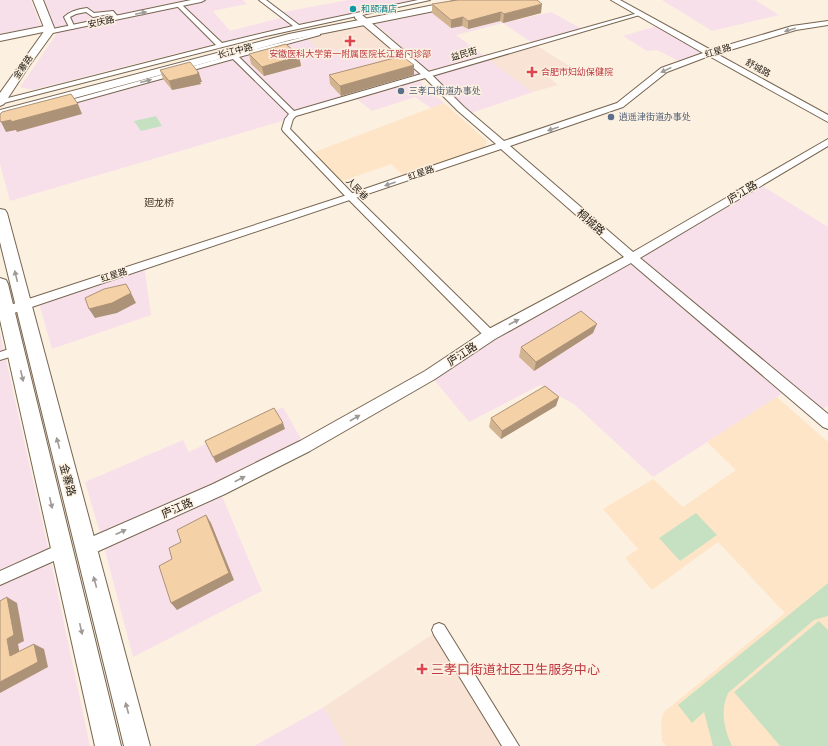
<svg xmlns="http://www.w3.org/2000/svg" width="828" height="746" font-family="'Crimson Pro','Noto Sans SC',serif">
<rect width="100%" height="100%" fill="#fcf0e1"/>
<path fill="#f8e0eb" d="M0 0H31L42 29 0 36Z
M45 0H243L247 4 213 11 230 31 284 17 278 13 348 0H427L220 45 179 5 48 32 38 1Z
M662 0H755L779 15 712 31Z
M474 2 503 23 551 12 584 30 534 44 503 23 456 35 533 92 471 113 430 73 375 23Z
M178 6 214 44 32 90 20 87 58 32Z
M660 25 710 53 683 63 657 50 647 51 623 36Z
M305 37 324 52 356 46 384 66 410 60 426 74 293 114 289 119 10 201 0 164V122L234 58Z
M417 79 444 103 431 108 415 97 372 111 354 97Z
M758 183 828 227V405L823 409 635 256Z
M632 258 788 388 777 397 653 477 575 405 540 385 469 422 430 375Z
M144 265 151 315 52 349 39 303Z
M0 333 49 552 90 746H0Z
M283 407 305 446 219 489 262 591 133 657 103 543 85 482 183 440 189 452Z
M324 707 345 746H254Z"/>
<path fill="#ffe5c7" d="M444 103 487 141 484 148 403 175 391 164 340 182 312 153Z
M777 397 828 442V746H666L662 741 661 721 664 712 785 613 718 542 652 590 625 558 638 549 603 509 653 479 683 507 736 470 707 442Z"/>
<path fill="#f8e3d5" d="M368 24 410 60 384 66 356 46 324 52 305 37Z
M534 44 571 67 547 76 558 85 533 92 486 58Z
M439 630 511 746H345L324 707Z"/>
<path fill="#c6e1c1" d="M156 116 162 126 141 131 134 121Z
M696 513 717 535 680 561 659 538Z
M828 583V616L814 620 728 693C720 711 724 729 732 746H713L704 712 692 723 678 705Z
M819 621 828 630V746H780L734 692Z"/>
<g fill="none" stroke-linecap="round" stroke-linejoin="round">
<g stroke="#776550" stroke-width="2">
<path id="minor" d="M259 0H266L299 25 418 0H430L266 36 0 104V100L216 45 177 6V4H181L222 43 293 26Z
M87 8 94 13 113 11 119 18 114 19 110 14 93 17 86 12 76 14 70 17 75 28 70 29 64 17C70 11 79 9 87 8Z
M638 13 643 14 296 116 293 119 290 129 354 195 494 332 495 335 494 338H486L348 199 283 131 282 129 285 119 289 114 233 59 63 106H57L56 104 230 56 228 53 229 52H233L236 54 320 33V35L239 57 294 111 428 72Z
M9 349 13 350 14 353 13 356 0 360V352Z
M51 548 56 550 58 555 56 560 0 585V571Z
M439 623 444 625 519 746H502L434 635 432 630 434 625Z"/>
</g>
<g stroke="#776550" stroke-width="2">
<path id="tertiary" d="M191 0H205L201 2 48 34 44 32 48 30Z
M611 0H620L711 50 792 26 828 21V25L796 30 717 54 828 115V122L709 56 667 72 623 107 510 146 633 252 828 139V146L640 258 828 414V429L823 427 631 263 495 339 435 379 310 451 225 494 92 554 86 556 80 554 77 548 80 542 213 484 300 441 425 371 485 331 624 257 501 149 11 314 6 316 1 314 0 312 1 308 347 195 496 144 458 111 423 76 355 18V14H361L429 72 464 107 504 141 617 103 661 68 703 53Z"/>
</g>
<g stroke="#776550" stroke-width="2">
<path id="secondary" d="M50 25 54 28 53 30 0 41V35Z"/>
</g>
<g stroke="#776550" stroke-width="2">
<path id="primary" d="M33 0H43L55 30 29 66 4 104 0 106V93L45 30Z
M0 209 5 210 7 213 150 746H124L0 242Z
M0 278 6 280 8 284 121 746H95L0 320Z"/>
</g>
<g stroke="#776550" stroke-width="2">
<path id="trunk" d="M459 0H479L474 3 290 40 0 118V110L289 34Z"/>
</g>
<use href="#minor" fill="#fff" fill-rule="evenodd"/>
<use href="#tertiary" fill="#fff" fill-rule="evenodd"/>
<use href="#secondary" fill="#fff" fill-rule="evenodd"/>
<use href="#primary" fill="#fff" fill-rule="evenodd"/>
<use href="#trunk" fill="#fff" fill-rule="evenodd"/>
</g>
<path fill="#d3b490" d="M432 4 541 13 503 23 500 21 468 29 462 26 451 28 432 13Z
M249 54 299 56 301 66 264 76 251 64Z
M160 70 202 82H200L201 84 172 90 163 79Z
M329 75H414L341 96 330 84Z
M593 333 534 371 519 357 521 347Z
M556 406 501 439 489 427 491 418Z"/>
<path fill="#ac9276" d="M542 4 541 13 503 23 504 14Z
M501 12 500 21 468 29V21Z
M463 17 462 26 451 28V20Z
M299 56 301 66 264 76 262 67Z
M414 65V75L341 96 340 86Z
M199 73 202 82H200L201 84 172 90 169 81Z
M78 104 82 114 17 132 16 130 6 132 1 122Z
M131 293 136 303 117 313 95 318 89 309Z
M597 324 593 333 534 371 536 362Z
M559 397 556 406 501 439 502 431Z
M283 423 285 429 216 463 213 457Z
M206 515 211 523 234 580 177 610 171 603Z
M7 597 17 603 24 641 18 644 21 661 10 656 7 639Z
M34 644 44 649 48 667 0 693V682Z"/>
<path fill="#f5d1a8" stroke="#ac9276" d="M458 0H537L542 4 504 14 501 12 468 21 463 17 451 20 432 4Z
M286 44 299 56 262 67 249 54Z
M402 56 414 65 340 86 329 75Z
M190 62 199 73H197L198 74 169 81 160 70Z
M71 94 78 104 11 122V120L1 122 0 121V114L2 112Z
M126 284 131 293 112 303 89 309 85 298 104 289Z
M581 311 597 324 536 362 521 347Z
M545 386 559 397 502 431 491 418Z
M274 408 283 423 213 457 205 441Z
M206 515 229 573 171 603 159 566 172 559 169 548 181 542 177 530Z
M7 597 14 635 7 639 10 656 34 644 38 662 0 682V601Z"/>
<defs><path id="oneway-solid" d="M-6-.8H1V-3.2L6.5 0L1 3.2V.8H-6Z"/></defs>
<g fill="#9e9b97">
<use href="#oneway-solid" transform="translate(141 13) rotate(-12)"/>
<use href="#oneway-solid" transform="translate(790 30) rotate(164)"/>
<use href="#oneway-solid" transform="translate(666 70) rotate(154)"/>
<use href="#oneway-solid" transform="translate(146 81) rotate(-15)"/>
<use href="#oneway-solid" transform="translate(553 129) rotate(161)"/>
<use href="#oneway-solid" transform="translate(390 184) rotate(161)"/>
<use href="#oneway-solid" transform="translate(16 276) rotate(-104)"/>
<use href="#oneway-solid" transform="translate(514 322) rotate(-28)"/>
<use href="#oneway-solid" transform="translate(22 376) rotate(77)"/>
<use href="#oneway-solid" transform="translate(355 418) rotate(-30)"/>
<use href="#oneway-solid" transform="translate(58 443) rotate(-105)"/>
<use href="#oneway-solid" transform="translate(240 479) rotate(-27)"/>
<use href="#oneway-solid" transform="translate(51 503) rotate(77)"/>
<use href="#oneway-solid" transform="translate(121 532) rotate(-24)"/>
<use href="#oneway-solid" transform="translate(95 582) rotate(-105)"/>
<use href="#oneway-solid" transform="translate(81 629) rotate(77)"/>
<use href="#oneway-solid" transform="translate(127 708) rotate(-105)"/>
</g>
<circle fill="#0f9aa8" stroke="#fcf0e1" stroke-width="1.5" cx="353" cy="9" r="4"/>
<g fill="#e0444e" stroke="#fcf0e1" stroke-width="1.5">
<path d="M348 35h4v4h4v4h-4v4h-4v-4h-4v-4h4z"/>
<path d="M530 66h4v4h4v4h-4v4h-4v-4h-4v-4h4z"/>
<path d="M420 663h4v4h4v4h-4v4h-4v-4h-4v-4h4z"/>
</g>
<g fill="#5c6f8a" stroke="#fcf0e1" stroke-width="1.5">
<circle cx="401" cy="91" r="4"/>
<circle cx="611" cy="117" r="4"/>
</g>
<g text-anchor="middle" stroke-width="3" stroke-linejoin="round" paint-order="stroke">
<g font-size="9" fill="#0d838f" stroke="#fcf0e1" text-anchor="start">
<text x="361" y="12">和颐酒店</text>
</g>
<g font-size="9" fill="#272017" stroke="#fcf0e1">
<text transform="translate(101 22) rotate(-12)" y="3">安庆路</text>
<text transform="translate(235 51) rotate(-14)" y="3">长江中路</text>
<text transform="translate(718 51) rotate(-17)" y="3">红星路</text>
<text transform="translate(464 54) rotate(-15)" y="3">益民街</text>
<text transform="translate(23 67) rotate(-56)" y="3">金寨路</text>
<text transform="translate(758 68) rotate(29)" y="3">舒城路</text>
<text transform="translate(421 173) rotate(-19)" y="3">红星路</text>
<text transform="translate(357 189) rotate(46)" y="3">人民巷</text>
<text transform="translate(114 275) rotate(-18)" y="3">红星路</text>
</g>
<g font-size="9" fill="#be3a42" stroke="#fcf0e1">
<text x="350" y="57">安徽医科大学第一附属医院长江路门诊部</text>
<text x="541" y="75" text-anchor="start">合肥市妇幼保健院</text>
</g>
<g font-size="9" fill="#4e5e75" stroke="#fcf0e1" text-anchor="start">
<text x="409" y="94">三孝口街道办事处</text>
<text x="619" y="120">逍遥津街道办事处</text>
</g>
<g font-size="10" fill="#42321f" stroke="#fcf0e1">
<text x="159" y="206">廻龙桥</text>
</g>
<g font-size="11" fill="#272017" stroke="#fcf0e1">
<text transform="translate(742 192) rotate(-31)" y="4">庐江路</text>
<text transform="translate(591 222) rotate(41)" y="4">桐城路</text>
<text transform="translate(462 354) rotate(-33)" y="4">庐江路</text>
<text transform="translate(68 480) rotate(75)" y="4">金寨路</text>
<text transform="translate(177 508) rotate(-24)" y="4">庐江路</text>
</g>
<g font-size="13" fill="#be3a42" stroke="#fcf0e1" text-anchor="start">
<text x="431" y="674">三孝口街道社区卫生服务中心</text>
</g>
</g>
</svg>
